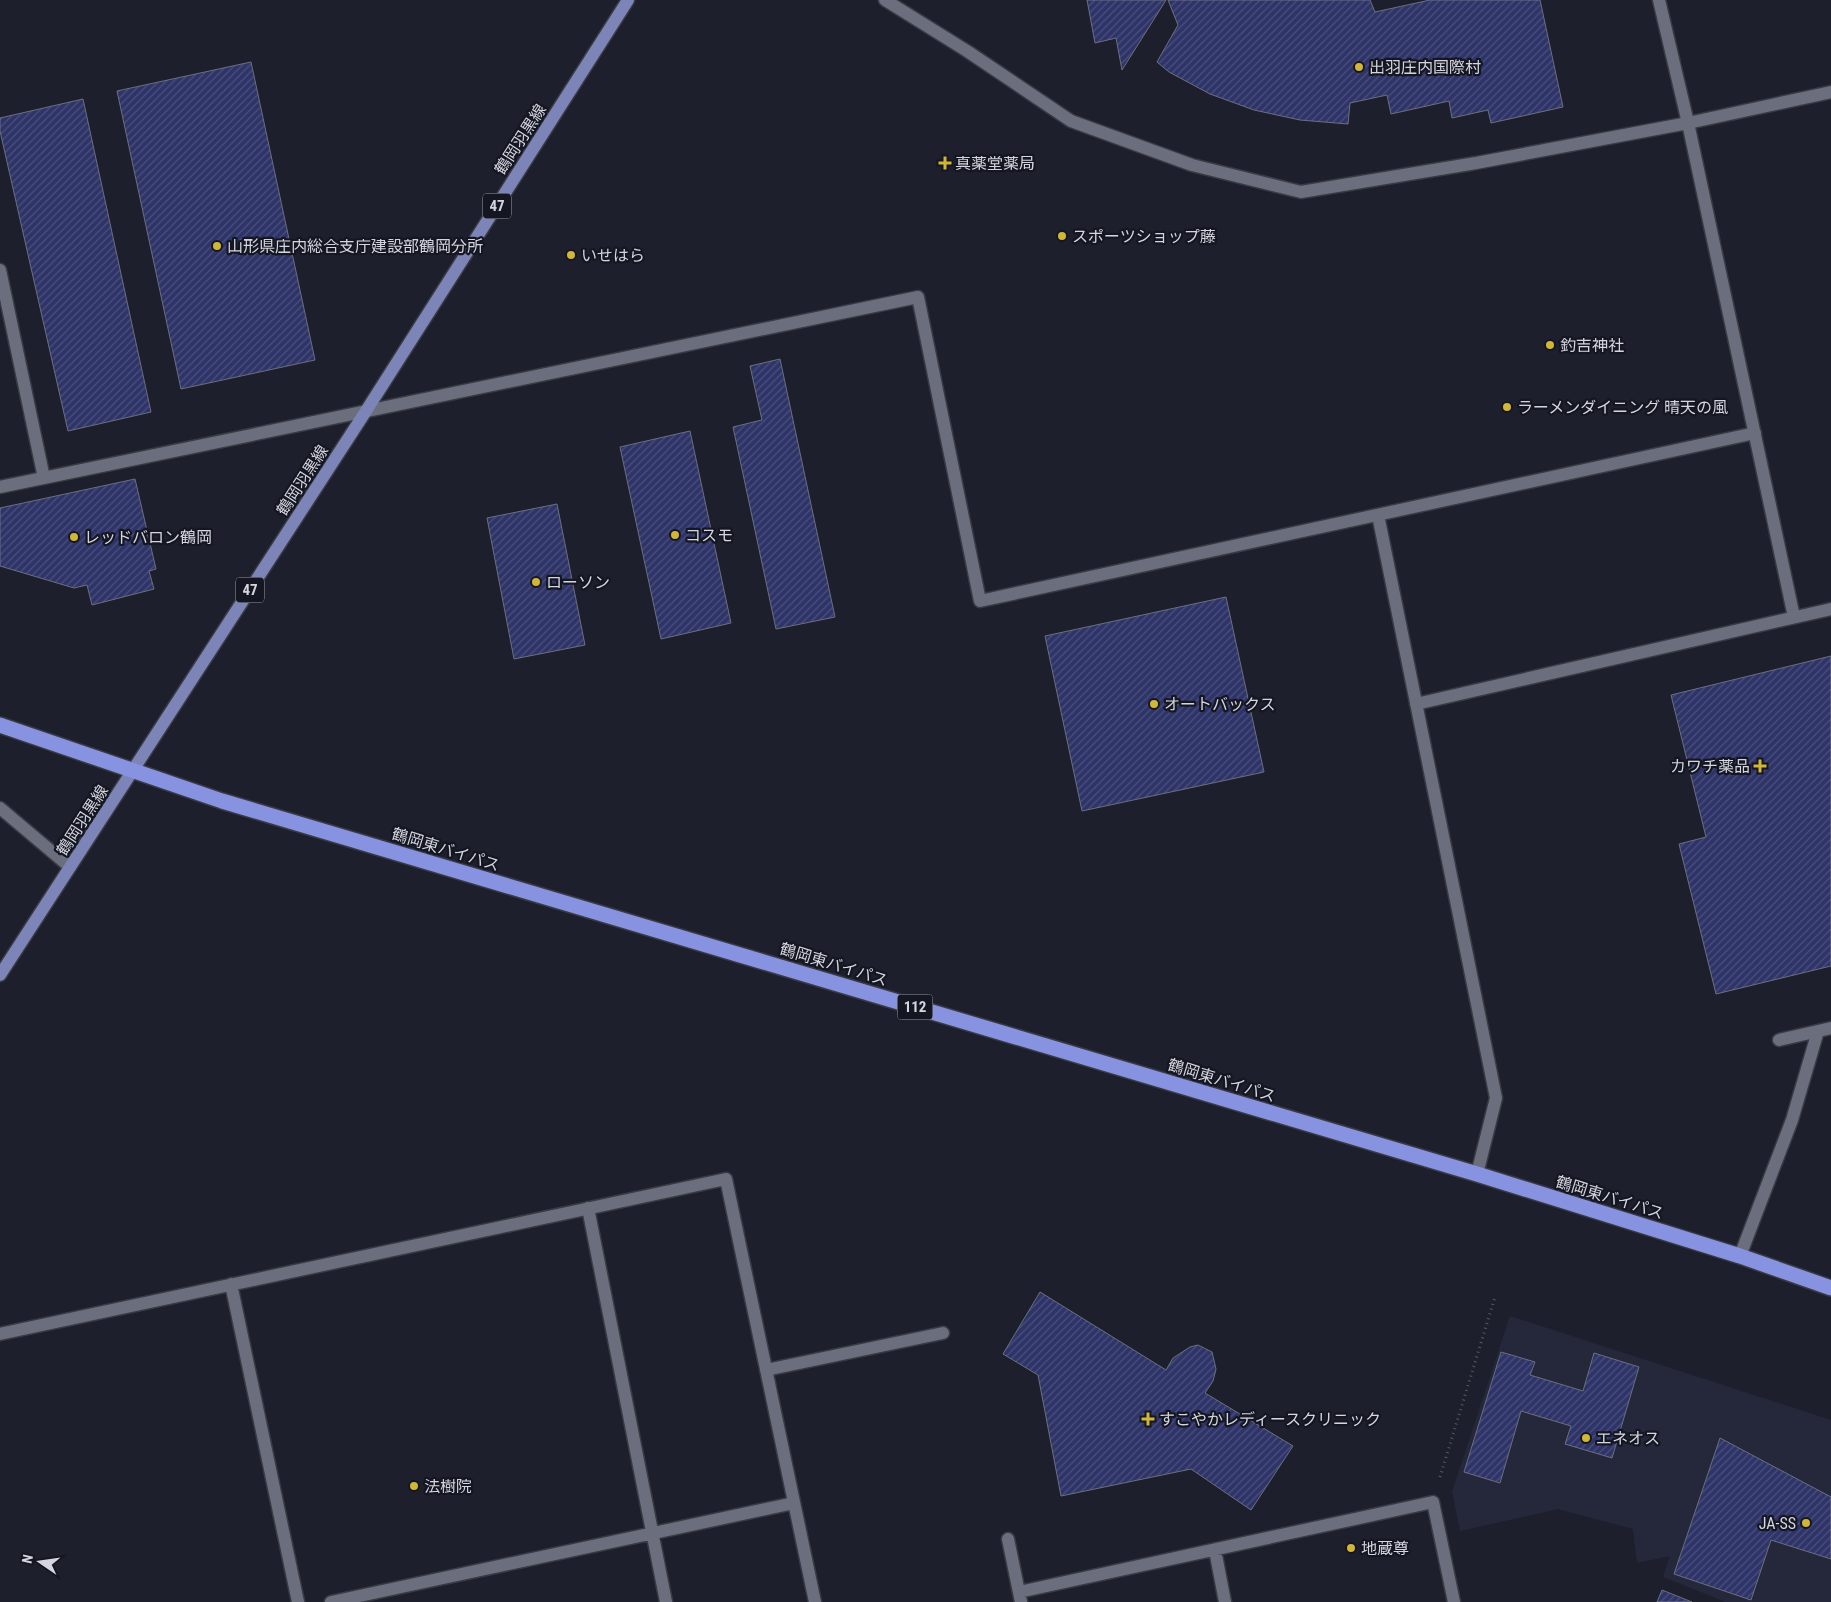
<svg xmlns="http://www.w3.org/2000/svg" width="1831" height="1602" font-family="'Roboto Condensed','Noto Sans JP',sans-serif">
<defs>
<pattern id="building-hatch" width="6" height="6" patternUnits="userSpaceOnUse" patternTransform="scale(1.25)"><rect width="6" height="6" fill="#2e3468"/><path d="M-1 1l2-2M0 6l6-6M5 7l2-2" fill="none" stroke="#4b507d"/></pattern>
</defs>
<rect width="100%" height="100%" fill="#1d202c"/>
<path fill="#25283a" d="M1510 1316 1831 1420V1602H1726L1663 1577 1670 1556 1637 1563 1633 1529 1558 1509 1460 1531 1452 1492Z"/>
<path fill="url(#building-hatch)" stroke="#6c6f7e" d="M1087 0H1166L1122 70 1116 38 1095 43Z
M1168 0H1370L1375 12 1430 0H1540L1563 107 1491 123 1488 110 1452 118 1449 101 1391 114 1387 95 1350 103 1348 124 1300 120 1254 110 1210 94 1169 72 1157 62 1178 25Z
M251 62 315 360 181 389 117 91Z
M83 99 151 412 68 431 0 131V118Z
M780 359 835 617 776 629 733 427 762 420 750 366Z
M690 431 731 623 661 639 620 447Z
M135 479 156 569 149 571 154 589 92 605 87 585 74 588 0 566V508Z
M557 504 585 645 514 659 487 518Z
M1226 597 1264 772 1082 811 1045 636Z
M1831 656V966L1716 994 1679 844 1706 837 1671 695Z
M1040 1292 1166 1370 1173 1358 1190 1347 1198 1345 1212 1352 1216 1369 1213 1381 1205 1393 1293 1446 1251 1510 1191 1469 1061 1496 1038 1375 1003 1354Z
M1501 1352 1535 1362 1530 1375 1583 1391 1594 1353 1639 1367 1612 1458 1565 1444 1571 1426 1521 1411 1500 1483 1464 1472Z
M1720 1438 1831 1497V1559L1771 1540 1751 1600 1674 1574Z
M1662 1590 1692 1602H1657Z"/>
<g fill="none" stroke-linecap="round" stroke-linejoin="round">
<g stroke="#393a44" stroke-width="15">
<path id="minor" d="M885 0 967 51 1071 121 1192 165 1301 192 1476 163 1688 123 1831 92
M1659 0 1688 123 1794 617
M0 270 44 478
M0 487 918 297 980 601 1755 433
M1378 515 1496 1098 1477 1174
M1416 704 1831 609
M0 808 70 867
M1779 1040 1831 1028
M588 1208 666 1602
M1740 1256 1792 1120 1818 1031
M231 1284 298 1602
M0 1334 726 1179 815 1602
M766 1370 943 1333
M1008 1539 1021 1602
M1215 1550 1225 1602
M1019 1592 1433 1502 1454 1602
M331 1602 794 1503"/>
</g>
<g stroke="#393a44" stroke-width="15">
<path id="major" d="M0 975 366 411 628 0"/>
</g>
<g stroke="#393a44" stroke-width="18">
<path id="highway" d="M0 725 222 801 1477 1174 1740 1256 1831 1288"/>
</g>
<path stroke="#565964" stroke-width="3" stroke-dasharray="1 4" stroke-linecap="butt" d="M1440 1477 1495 1297"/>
<use href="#minor" stroke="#6b6e7d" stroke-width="12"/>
<use href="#major" stroke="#7c84b8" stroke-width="12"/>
<use href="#highway" stroke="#8792e0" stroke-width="15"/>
</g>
<g fill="#d2b635" stroke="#141622" stroke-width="2">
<circle cx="1359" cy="67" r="5"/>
<path d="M942.5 155.5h5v5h5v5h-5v5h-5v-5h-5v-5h5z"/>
<circle cx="1062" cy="236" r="5"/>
<circle cx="217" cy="246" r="5"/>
<circle cx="571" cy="255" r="5"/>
<circle cx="1550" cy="345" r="5"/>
<circle cx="1507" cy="407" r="5"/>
<circle cx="675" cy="535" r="5"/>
<circle cx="74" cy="537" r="5"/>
<circle cx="536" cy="582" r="5"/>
<circle cx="1154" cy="704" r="5"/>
<path d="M1757.5 758.5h5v5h5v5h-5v5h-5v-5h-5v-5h5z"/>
<path d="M1145.5 1411.5h5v5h5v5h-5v5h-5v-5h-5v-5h5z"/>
<circle cx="1586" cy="1438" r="5"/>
<circle cx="414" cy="1486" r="5"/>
<circle cx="1806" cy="1523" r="5"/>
<circle cx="1351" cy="1548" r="5"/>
</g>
<g text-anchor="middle" stroke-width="4.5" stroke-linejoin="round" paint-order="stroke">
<g fill="#141622" stroke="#9a9ca6" stroke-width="1">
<rect x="483" y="193.5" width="28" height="25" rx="4"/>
<rect x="236" y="577.5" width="28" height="25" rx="4"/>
<rect x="897.5" y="994.5" width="35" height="25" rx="4"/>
</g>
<g font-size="15" font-weight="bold" fill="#d4d5de">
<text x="497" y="211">47</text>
<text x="250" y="595">47</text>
<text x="915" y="1012">112</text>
</g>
<g font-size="16" fill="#d4d5de" stroke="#141622" text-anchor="start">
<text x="1369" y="73">出羽庄内国際村</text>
<text x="955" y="169">真薬堂薬局</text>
<text x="1072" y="242">スポーツショップ藤</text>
<text x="227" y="252">山形県庄内総合支庁建設部鶴岡分所</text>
<text x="581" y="261">いせはら</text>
<text x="1560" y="351">釣吉神社</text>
<text x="1517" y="413">ラーメンダイニング 晴天の風</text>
<text x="685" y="541">コスモ</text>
<text x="84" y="543">レッドバロン鶴岡</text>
<text x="546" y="588">ローソン</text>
<text x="1164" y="710">オートバックス</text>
<text x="1750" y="772" text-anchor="end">カワチ薬品</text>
<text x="1159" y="1425">すこやかレディースクリニック</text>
<text x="1596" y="1444">エネオス</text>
<text x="424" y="1492">法樹院</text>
<text x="1796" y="1529" text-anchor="end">JA-SS</text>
<text x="1361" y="1554">地蔵尊</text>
</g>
<g font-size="16" fill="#d4d5de" stroke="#141622">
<text transform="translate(520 139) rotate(-57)" y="6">鶴岡羽黒線</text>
<text transform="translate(302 480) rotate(-57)" y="6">鶴岡羽黒線</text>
<text transform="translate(82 820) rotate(-57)" y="6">鶴岡羽黒線</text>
<text transform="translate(446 849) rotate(17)" y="6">鶴岡東バイパス</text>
<text transform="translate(834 964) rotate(17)" y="6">鶴岡東バイパス</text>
<text transform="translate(1222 1080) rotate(17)" y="6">鶴岡東バイパス</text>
<text transform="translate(1610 1197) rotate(17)" y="6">鶴岡東バイパス</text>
</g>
</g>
<g transform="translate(40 1562) rotate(283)" stroke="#141622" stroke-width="4" paint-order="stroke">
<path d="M0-4L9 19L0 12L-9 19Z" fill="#d4d5de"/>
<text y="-8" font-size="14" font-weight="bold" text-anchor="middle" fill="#d4d5de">N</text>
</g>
</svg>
